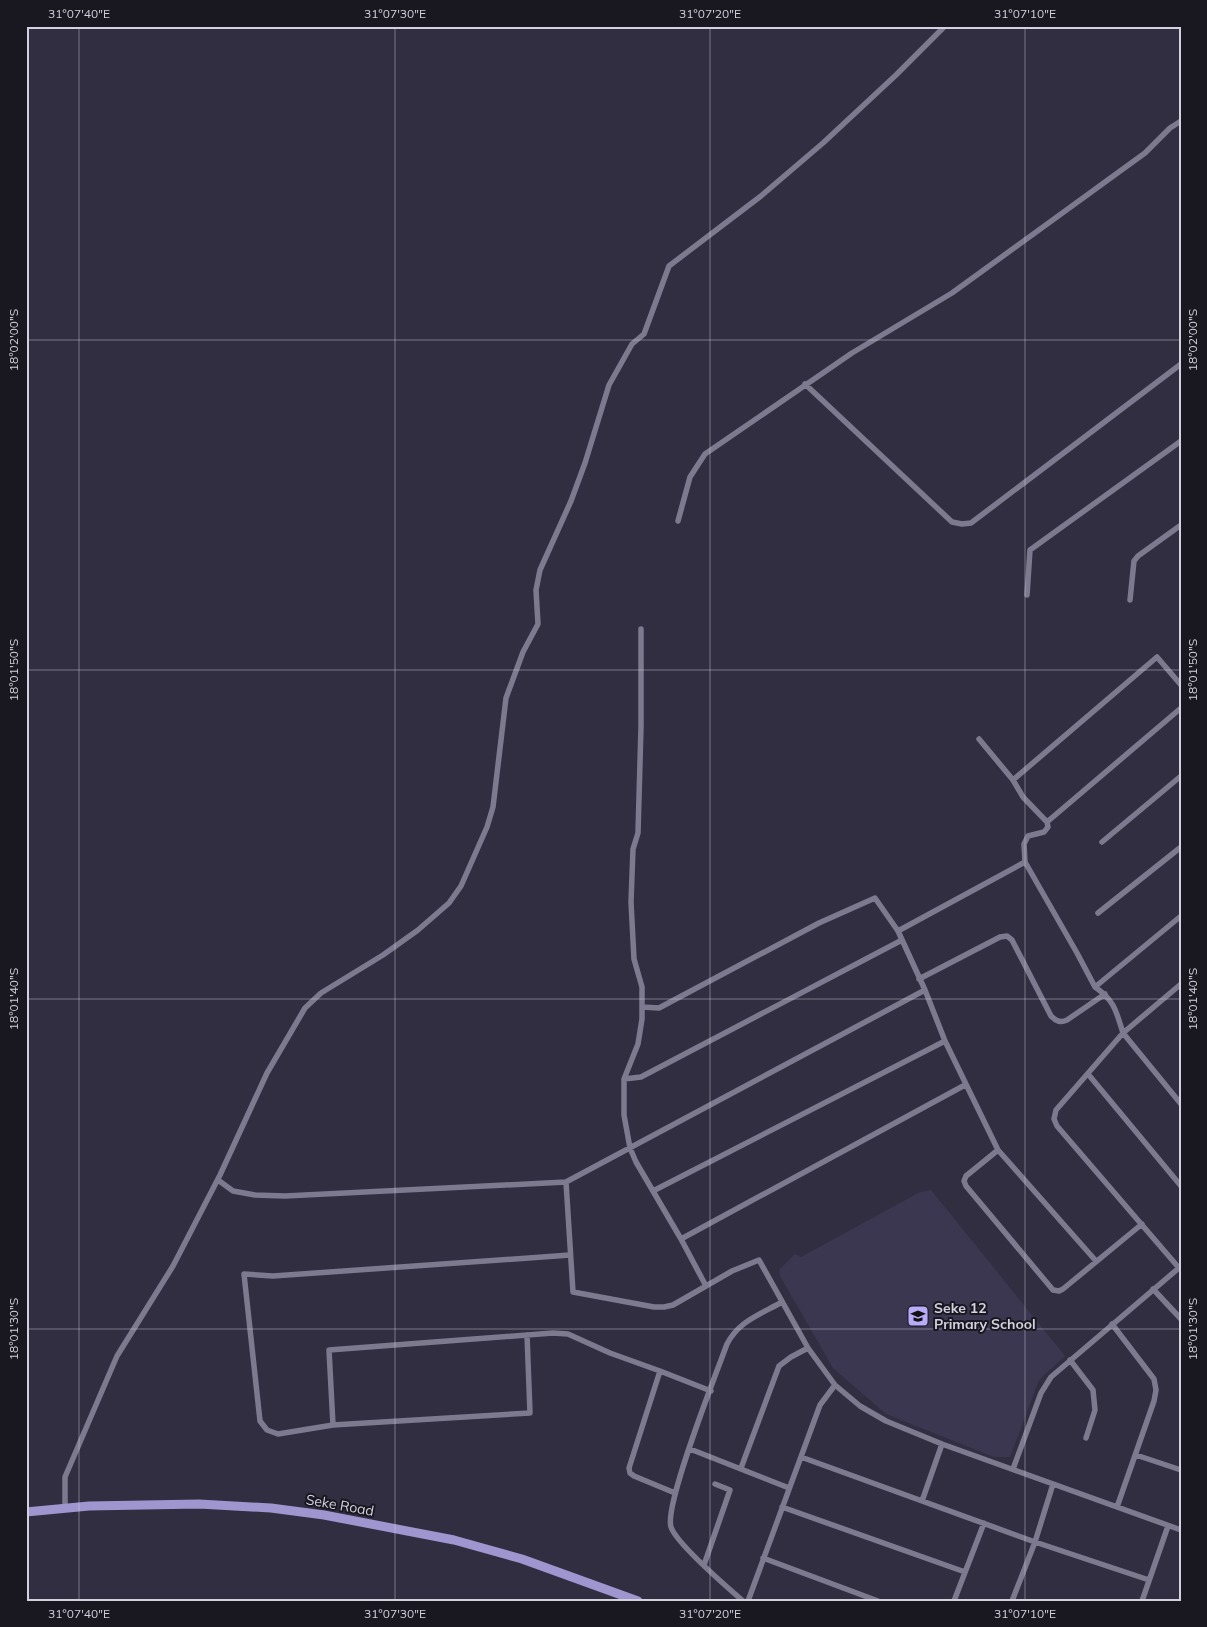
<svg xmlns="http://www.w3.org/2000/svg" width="1207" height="1627" font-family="Mulish,sans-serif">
<rect width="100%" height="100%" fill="#312e41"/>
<path fill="#3b3750" d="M931 1190 1065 1356 1039 1380 1010 1457H994L886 1414 833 1368 780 1276 779 1270 795 1254 801 1257 920 1192Z"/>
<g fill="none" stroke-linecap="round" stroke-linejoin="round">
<path stroke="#7d7a90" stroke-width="5.5" d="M805 384 952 522 962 524 971 523 1181 364
M678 521 690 477 705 454 852 353 952 293 1145 153 1170 128 1181 121
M1027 595 1030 550 1181 441
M1130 600 1134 561 1138 556 1181 525
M641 629V727L638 833 633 849 631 902 634 959 642 987V1019L638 1044 624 1079V1115L630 1148 636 1162 681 1239 706 1286
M979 739 1013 780 1023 797 1047 822
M1013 780 1157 657 1181 685
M1102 842 1181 776
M1098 913 1181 847
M898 931 1025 862
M919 979 1000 937 1007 936 1012 940 1051 1016C1056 1021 1060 1023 1067 1020L1105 994
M1181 984 1123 1033 1181 1104
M1095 987 1077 953 1025 862 1024 844 1028 836 1044 832 1048 827 1047 822 1181 708
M925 990 566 1182 573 1292 654 1307H664L673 1305 732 1271 759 1260 808 1348 835 1385 860 1406 886 1421 942 1444 1181 1530
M642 1007 659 1008 819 923 875 898 898 931 925 990 945 1041 998 1150 1096 1261
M1088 1074 1181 1186
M624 1079 641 1077 902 940
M998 1150 966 1176 964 1181 966 1186 1053 1290 1059 1291 1063 1289 1142 1224
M218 1180 233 1191 255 1195 285 1196 566 1182
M653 1191 945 1041
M681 1239 965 1085
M1179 1268 1057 1126 1054 1119 1056 1110 1123 1033C1116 1011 1115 1001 1095 987L1181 916
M1153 1289 1181 1319
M1112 1324 1154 1379 1156 1390 1154 1401 1117 1507
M527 1335 530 1413 333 1425 278 1434 267 1430 260 1421 244 1274 273 1276 570 1255
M1070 1360 1093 1390 1095 1410 1086 1438
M333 1425 329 1350 553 1333 568 1334 610 1353 660 1371
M690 1449 789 1488
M1136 1455 1181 1470
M801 1457 1035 1542 1149 1580
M741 1468 779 1366 791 1357 808 1348
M1013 1469 1041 1393 1051 1377 1180 1267
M675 1493 634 1476 630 1473 629 1468 660 1371 711 1391
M922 1501 942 1444
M65 1507V1477L117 1356 173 1266 220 1175 267 1073 305 1008 321 993 383 955 418 930 449 903 461 886 487 827 493 807 506 698 523 652 538 624 536 590 540 570 571 501 585 463 609 385 632 344 644 334 669 266 761 196 823 143 896 75 945 26
M782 1507 965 1572
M763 1558 878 1601
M704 1565 730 1490 715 1484
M743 1601C728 1588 676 1543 671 1527 664 1505 716 1374 727 1344 739 1321 759 1315 782 1302
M748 1601 820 1405 835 1385
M954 1601 984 1523
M1012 1601 1035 1542 1053 1484
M1142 1601 1168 1526"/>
<path stroke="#9f96d0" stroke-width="9" d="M26 1512 89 1506 199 1504 271 1508 324 1515 454 1540 522 1559 638 1601"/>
</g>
<path fill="none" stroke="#d2d1dd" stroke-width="1" stroke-opacity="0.45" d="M79 26V1601M395 26V1601M710 26V1601M1025 26V1601M26 340H1181M26 670H1181M26 999H1181M26 1329H1181"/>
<defs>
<g id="school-square" transform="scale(1.125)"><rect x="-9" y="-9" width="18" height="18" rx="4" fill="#b8abf7" stroke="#191720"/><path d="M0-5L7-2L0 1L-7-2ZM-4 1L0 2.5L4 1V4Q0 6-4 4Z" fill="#111"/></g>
</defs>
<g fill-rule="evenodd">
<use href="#school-square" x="918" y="1316"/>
</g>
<g text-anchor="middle" stroke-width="4" stroke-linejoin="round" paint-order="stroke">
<g font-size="14" font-weight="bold" fill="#d2d1dd" stroke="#191720" text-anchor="start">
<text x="934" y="1313">Seke 12<tspan x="934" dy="16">Primary School</tspan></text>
</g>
<g font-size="14" fill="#d2d1dd" stroke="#191720">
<text transform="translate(340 1505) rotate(10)" y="5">Seke Road</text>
</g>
</g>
<rect width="1207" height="1627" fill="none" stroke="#191720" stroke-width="55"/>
<rect x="28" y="28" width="1152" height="1572" fill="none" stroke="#d2d1dd" stroke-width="2"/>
<g font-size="12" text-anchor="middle" fill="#d2d1dd">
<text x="79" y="18">31°07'40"E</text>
<text x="395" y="18">31°07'30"E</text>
<text x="710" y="18">31°07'20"E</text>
<text x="1025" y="18">31°07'10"E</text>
<text transform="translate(1193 340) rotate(-90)" y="4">18°02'00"S</text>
<text transform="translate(14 340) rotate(-90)" y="4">18°02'00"S</text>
<text transform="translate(1193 670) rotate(-90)" y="4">18°01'50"S</text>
<text transform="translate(14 670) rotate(-90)" y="4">18°01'50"S</text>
<text transform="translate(1193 999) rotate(-90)" y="4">18°01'40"S</text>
<text transform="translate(14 999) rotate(-90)" y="4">18°01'40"S</text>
<text transform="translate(1193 1329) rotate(-90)" y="4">18°01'30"S</text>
<text transform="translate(14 1329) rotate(-90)" y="4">18°01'30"S</text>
<text x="79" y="1618">31°07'40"E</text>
<text x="395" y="1618">31°07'30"E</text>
<text x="710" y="1618">31°07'20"E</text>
<text x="1025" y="1618">31°07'10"E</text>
</g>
</svg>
